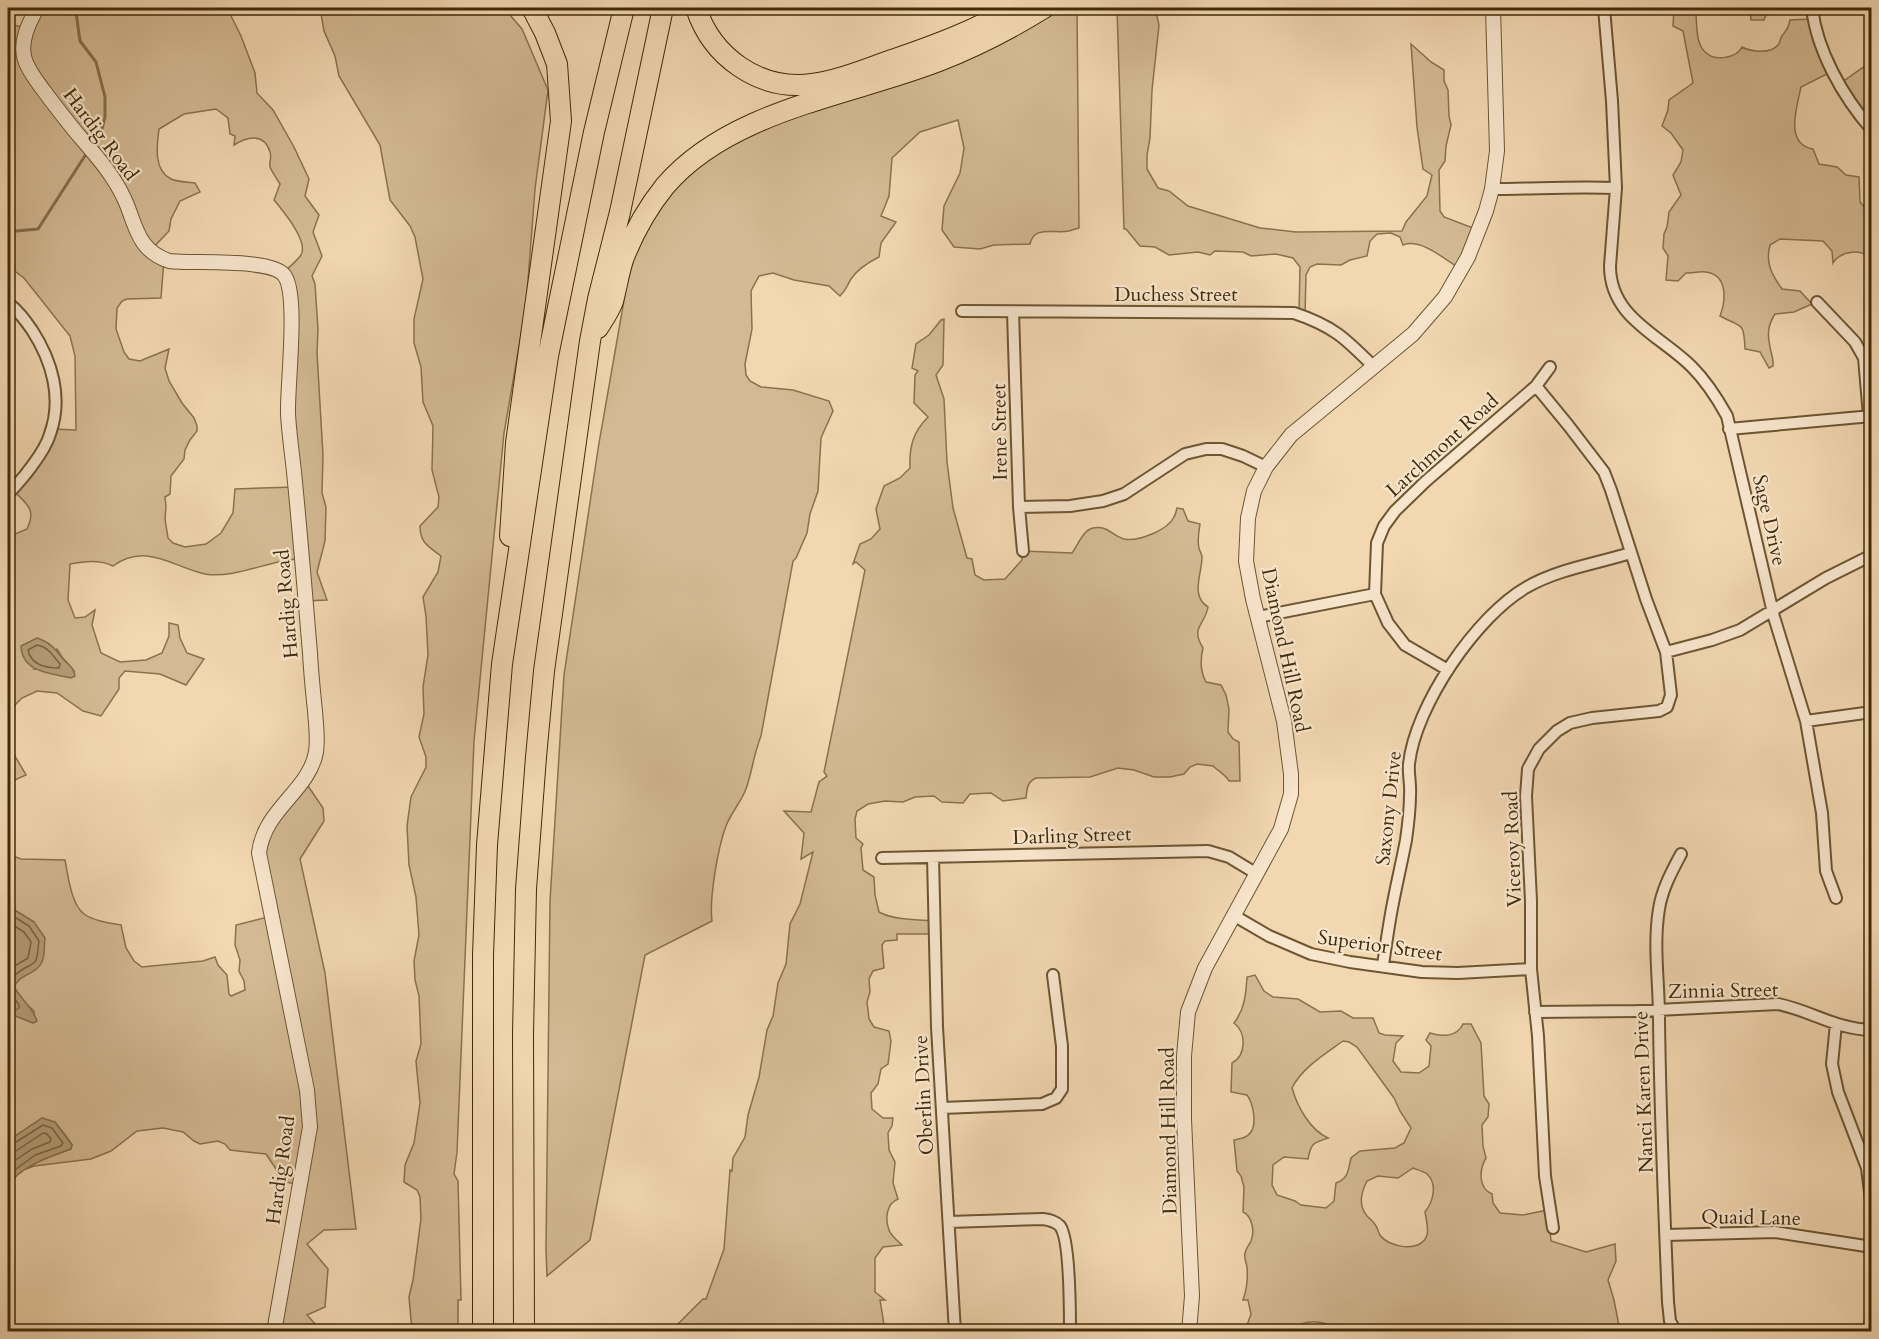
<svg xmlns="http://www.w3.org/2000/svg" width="1879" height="1339" font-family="Cardo,serif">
<rect width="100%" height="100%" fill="#f2d7b1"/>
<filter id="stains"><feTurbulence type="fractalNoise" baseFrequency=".00333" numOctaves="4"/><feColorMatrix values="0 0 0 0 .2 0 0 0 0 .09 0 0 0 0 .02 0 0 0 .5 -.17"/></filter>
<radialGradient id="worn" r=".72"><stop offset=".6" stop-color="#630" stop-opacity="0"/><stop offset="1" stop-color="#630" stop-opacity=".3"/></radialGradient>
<path fill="#d4ba94" stroke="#8a724e" stroke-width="1.5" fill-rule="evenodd" d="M36 8H227L241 36 255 73 257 93 273 110 294 147 309 179 305 196 319 215 313 232 322 256 312 276 315 284 318 329 317 353 323 455 322 493 326 507 325 541 317 572 327 600 306 601 301 558C293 560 285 560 278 562 256 567 228 578 205 574 173 567 146 542 113 566 100 559 84 561 70 564L68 600 75 618 85 617 95 610 92 625 101 653 120 662 146 660 162 653 169 636V623L178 625 180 638 187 653 204 659 186 685 160 674 125 671 119 678V689L101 716 83 711 57 693 37 691 22 698 12 708 8 725V537L27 529C37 508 26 504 12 489L53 429 76 430 75 356 70 336 24 278 8 266V24L27 28ZM216 109 228 118 230 134 235 136 234 145C248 136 264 133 270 152 272 157 269 162 270 167 272 172 277 179 280 184L274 200C282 210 309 241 301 255 297 261 289 267 284 272L294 487 235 489 233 513 221 533 206 544 185 547 173 543 168 538 165 519 166 506 165 497 170 494 171 476 184 459 185 450 190 440 197 431V426L194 418 182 403 169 381 165 368 169 349 140 361 129 359 124 352 116 329 117 308 122 301 127 299 161 298 164 259 152 249 169 231 171 219 180 201 200 192 195 183C188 182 177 182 171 179 153 170 157 145 159 129L184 114ZM57 649 62 657 74 671 34 669Z
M320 8H504L522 29 548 90 535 189 526 306 504 433 474 741 457 1152 454 1174 458 1181 461 1300H458V1331H412L409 1297 413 1280 421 1219 420 1197 417 1190 404 1182 405 1165 414 1143 420 1103 416 1061 421 1044 419 996 415 980 414 961 419 935 416 897 409 865 407 826 411 797 426 767V757L419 737 424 714 423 687 428 655 426 616 423 597 438 572 441 556C428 546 420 543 420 526L438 507 439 497 432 470 433 426 423 402 421 367 414 343V319L423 279 415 237 410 226 390 200 380 145 339 76 335 56 324 31Z
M1041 8H1077L1079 228C1075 229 1072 230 1069 231 1054 234 1034 225 1030 244L994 245 980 249 954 247 942 230 944 206 960 173 964 148 958 120 920 132 892 158 889 196 881 216 896 222 881 243 879 257C869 262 857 270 851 279 846 287 848 288 840 296L829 286 794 280 773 273 759 276 751 291 752 329 745 364 746 375 750 381 761 387 793 390 829 401 833 411 821 438 818 491 810 514 807 533 796 558 793 561 761 736C754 753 752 772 746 789 741 802 731 813 726 826 718 847 709 899 712 921L645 955 590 1240 547 1276 546 1249 550 901 564 675 599 443 636 232 718 140Z
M1117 8H1155L1159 25 1152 90 1150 138 1147 155V169L1158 188 1169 191 1188 206 1260 228 1296 232 1402 231 1406 222 1427 196 1432 175 1423 169 1417 127 1411 44 1431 62 1444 70V81L1448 90 1449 116 1451 125 1446 146 1445 161 1439 170 1440 211 1444 217 1478 230 1459 268C1444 259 1421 238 1403 245L1400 237 1391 233 1377 234 1370 241 1367 256 1350 260 1341 265 1317 264 1310 267 1306 275 1305 315 1299 312 1300 267 1293 258 1276 254 1251 256 1243 252 1215 251 1210 255 1198 252 1169 255 1155 247 1140 246 1126 229H1124Z
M1674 8H1702L1696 15C1697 27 1696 43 1705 52 1715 62 1737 58 1742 47 1751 52 1771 54 1778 45 1780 43 1780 39 1782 36 1787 29 1788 29 1790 20L1811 19 1833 71 1801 87C1797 107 1784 144 1813 149L1819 164 1837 167 1846 175 1859 177 1860 202 1871 215V259C1870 258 1863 253 1862 253 1852 250 1838 254 1833 263L1832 251 1823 241 1780 239 1770 245C1765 263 1772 275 1782 289L1800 291 1812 304 1794 312 1775 314C1768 325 1767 334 1770 347 1771 354 1774 359 1773 366L1769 368 1760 352 1745 349C1744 321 1742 328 1720 316 1726 300 1728 275 1706 272 1700 271 1692 273 1686 273L1678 281 1666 280 1668 256 1663 248 1664 234 1667 227 1669 212 1681 195 1673 175 1681 162 1683 150 1671 133 1662 126 1668 110 1669 100 1693 83 1683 31 1673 26Z
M1750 8H1762L1766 15 1764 20H1751Z
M1871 64V104L1860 117 1841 83 1862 68Z
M944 319 943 365 936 375 944 399 947 462 953 508 967 558 972 559 975 575 984 580 1005 579 1022 560 1023 551 1072 553C1078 545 1083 530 1093 528 1108 525 1112 536 1124 539 1138 542 1168 530 1174 517 1176 514 1176 511 1177 508L1183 509 1188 521 1200 524C1199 531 1197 541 1199 548 1200 552 1202 554 1202 557 1202 574 1190 596 1208 607 1205 625 1190 627 1203 648 1200 660 1200 671 1206 682L1221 685 1226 695 1229 709 1228 732 1233 739 1239 742 1240 781H1229C1226 775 1218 771 1213 766L1197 764 1190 767 1184 774 1170 777H1154L1134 770 1118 768 1090 777 1036 778C1027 782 1027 789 1026 798L1003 801 991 793 970 794 963 803 942 802 934 796 915 797 903 802 885 801 868 804 857 811 855 819 856 838 863 844 861 848 863 870 874 877 875 895 879 912C893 920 918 920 934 921V934H897V940L885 941 882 945 884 968 873 971 869 979 870 992 867 1002 869 1019 874 1027 889 1031 891 1041 888 1064 881 1069 878 1084 871 1093 872 1109 883 1118H893L892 1126 888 1133 889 1150 895 1162 893 1183 898 1199C886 1204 885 1219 889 1230 891 1236 898 1241 902 1245L883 1247 875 1258V1292L885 1300H880L885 1331 670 1332 703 1299H706L724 1249 730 1170 732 1171 733 1158 745 1137 748 1115 759 1077 767 1030 773 1016 778 983 786 964 790 924 800 904 813 852 801 859 804 833 784 811 811 812 819 782 827 776 824 772 865 570 856 562 853 564 860 544 871 539 880 529 876 509 884 486 900 478 910 468C909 447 913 432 928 417L914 403 915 375 918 371 912 368 916 344 929 335 941 320Z
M8 738 11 749 26 775 8 783Z
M302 777 323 808 324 821 300 859 325 973 356 1229 324 1230 307 1244 328 1269 325 1307 307 1315 318 1327V1331H273L299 1185 278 1180 276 1169 266 1154 230 1150 225 1144 218 1141 200 1144 194 1141 183 1132 163 1128 137 1131 111 1151 91 1159 34 1166 26 1169 38 1161 71 1149 72 1145C62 1130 59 1124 42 1118L8 1141V1013L33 1023 34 1011 23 1001 14 987 16 980 36 969 34 922 8 906V854L21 859 65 860C68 875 71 904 84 914 94 921 109 923 121 925L126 948 134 961 142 967 203 961 215 957 218 965 227 975 229 994 231 996 245 990 244 981 239 971 240 960 235 945 236 925 268 917 261 863 265 830Z
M1255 975 1264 991 1273 997 1298 999 1320 1012 1341 1011 1353 1018H1373L1379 1033 1385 1035 1403 1036 1396 1043 1393 1061 1401 1072 1419 1073 1429 1066 1431 1046 1426 1040 1430 1033C1442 1037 1457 1037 1463 1024H1471L1481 1043 1484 1096 1489 1104 1488 1117 1482 1125 1483 1146 1486 1158C1479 1170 1478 1188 1492 1194L1493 1203 1500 1213 1523 1215 1548 1210 1551 1241 1586 1252 1615 1244 1616 1261 1608 1280 1614 1300 1620 1331 1336 1332 1335 1328C1323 1321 1312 1319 1299 1325L1296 1331H1245L1251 1314 1248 1300H1243C1247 1289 1248 1279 1247 1267 1246 1262 1244 1258 1245 1253 1246 1248 1249 1245 1251 1241 1255 1231 1252 1216 1243 1212L1244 1187 1241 1176 1237 1171 1234 1140C1240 1139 1247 1138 1251 1132 1257 1123 1253 1103 1247 1095L1231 1092 1232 1063C1247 1055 1246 1032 1234 1023 1245 1009 1246 993 1247 977ZM1343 1041 1349 1042 1357 1047 1394 1098 1400 1111 1411 1128 1404 1143 1395 1148 1360 1151 1351 1158C1348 1170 1349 1178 1336 1183L1334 1201 1326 1208 1301 1205 1295 1201 1277 1195 1272 1185 1273 1165 1284 1157 1308 1159C1311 1143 1313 1143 1328 1138 1310 1130 1297 1106 1292 1088 1302 1068 1325 1054 1343 1041ZM1413 1168C1418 1170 1423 1171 1427 1174 1438 1184 1433 1202 1425 1212 1426 1219 1429 1229 1427 1235 1421 1254 1388 1247 1380 1235 1378 1232 1378 1229 1376 1226 1374 1222 1370 1219 1367 1216 1358 1205 1361 1193 1367 1181L1378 1176 1398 1178Z"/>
<path fill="#b59d78" stroke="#866f4b" stroke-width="1.5" d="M37 638C50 642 55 649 64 660 69 665 74 668 75 676L71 678C51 673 22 673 21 646Z
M8 906 34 922 45 938C44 945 45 956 42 962 36 975 19 974 14 987 21 999 33 1008 37 1021L33 1023 8 1013Z
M42 1118 55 1122 72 1145 71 1149C49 1157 19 1167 8 1186V1141Z"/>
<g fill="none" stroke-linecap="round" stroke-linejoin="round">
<path stroke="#7a6440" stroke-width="1.5" d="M37 645C49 647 53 656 60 664L59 668C46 668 31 665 28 650Z
M8 913 29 926 39 941C38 946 38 955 36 960 34 964 29 966 25 968 3 981 6 987 19 1005V1008L16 1010 8 1008
M8 922 24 932 31 942 28 958 8 970
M8 1145 13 1144 43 1125 52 1128 63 1143 61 1146 35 1155 8 1175
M8 1152 16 1151 43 1133 47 1134 51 1139 50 1142 32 1149 8 1165"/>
<path stroke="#866f4b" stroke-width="3" d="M78 8 76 12 80 41 96 62 105 97V117L102 129 92 145
M8 228 16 231 38 229 88 151"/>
<g stroke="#6c5632" stroke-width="14">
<path id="minor" d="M1604 8 1612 101 1616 188 1610 266C1610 318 1660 335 1692 367 1707 382 1717 398 1727 416L1774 617 1806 721 1822 813 1826 871 1836 898
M1812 8C1817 51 1843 97 1872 130
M1492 189C1534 189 1575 186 1616 188
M1817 302 1855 342 1864 358 1869 416
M8 303C18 310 25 320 32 330 52 361 63 398 50 434 45 452 21 481 8 494
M962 311 1294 313C1333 326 1345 338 1373 366
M1013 312 1019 507 1023 551
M1536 386 1568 425 1604 472 1611 490 1646 599 1666 652 1671 695 1667 707 1659 711 1592 718 1570 723 1557 731 1539 749 1528 769 1526 796 1531 901V969L1538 1036 1545 1176 1553 1228
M1729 429 1872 416
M1019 507 1070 506 1103 501 1124 494 1185 454 1206 449H1222L1243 456 1266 467
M1258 617 1375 594
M1666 652 1712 640 1740 630 1826 578 1872 555
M1448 670 1405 645 1388 623 1375 594 1377 543 1384 526 1395 511 1426 481 1536 386 1550 367
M1806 721 1872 712
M933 857 937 1027 955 1332
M882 858 1208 851 1229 857 1257 874
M1233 915 1269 936 1311 954 1350 962 1422 972 1458 973 1531 969
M1383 965C1386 945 1389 923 1393 903 1397 882 1402 861 1406 840 1408 826 1410 810 1410 795 1411 785 1408 774 1409 764 1415 706 1477 615 1527 587 1558 569 1596 564 1630 553
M1535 1012 1637 1011 1778 1004C1812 1011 1835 1029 1872 1030
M1836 1024 1832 1064 1838 1092 1867 1168 1872 1209
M942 1108 1042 1104 1056 1098 1062 1089V1046L1053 975
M949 1222 1043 1219C1050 1220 1055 1221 1060 1226 1070 1239 1070 1312 1070 1332
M1666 1235 1775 1232 1872 1247
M1676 1332 1670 1321 1668 1302C1664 1207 1660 1113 1659 1018 1659 981 1653 945 1659 909 1662 889 1672 871 1681 854
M1870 1332 1872 1298"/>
</g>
<g stroke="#6c5632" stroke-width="16">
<path id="tertiary" d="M37 8C29 23 19 42 25 60 29 72 37 81 44 91 56 107 68 123 81 138 92 151 103 163 112 177 118 186 123 195 127 205 137 231 140 251 169 261 193 264 270 258 284 275 299 293 287 386 288 414 289 433 292 453 294 472 300 532 305 593 310 653 311 672 313 692 315 711 316 725 318 739 316 752 309 791 264 809 259 853L307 1090 310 1127 274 1332
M1189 1332 1192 1296 1184 1119V1056L1188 1012 1205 968 1281 829 1291 794V774L1284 721 1253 599 1246 561 1248 518 1254 491 1266 467 1291 435 1413 334 1445 297 1468 257 1486 211 1492 189 1497 151 1493 8"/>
</g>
<g stroke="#402b08" stroke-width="22">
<path id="motorway" d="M696 8C712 57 759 91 812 84 841 80 868 68 895 59 936 45 976 30 1013 8
M598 328C603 320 610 310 613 301 617 286 619 271 624 257 634 232 648 207 665 186 730 110 849 96 939 61 975 47 1010 29 1044 8
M510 536 516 443 561 121 557 64 545 33 532 8
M483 1332V955L487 845 502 664 548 356 594 132 624 8
M524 1332 523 1034 526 889 536 757 544 671 590 341 598 299 620 212 663 8"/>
</g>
<use href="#minor" stroke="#f7e5cc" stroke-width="10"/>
<use href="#tertiary" stroke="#f7e5cc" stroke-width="14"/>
<use href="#motorway" stroke="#f2d7b1" stroke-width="20"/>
</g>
<g text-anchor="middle" stroke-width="4.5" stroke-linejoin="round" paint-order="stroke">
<g font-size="20" fill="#402b08" stroke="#f7e5cc">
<text transform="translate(101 134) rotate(53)" y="7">Hardig Road</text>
<text x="1176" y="301">Duchess Street</text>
<text transform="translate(999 432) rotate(-91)" y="7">Irene Street</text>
<text transform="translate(1442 445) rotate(-42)" y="7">Larchmont Road</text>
<text transform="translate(1770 520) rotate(77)" y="7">Sage Drive</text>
<text transform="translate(286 604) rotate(-95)" y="7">Hardig Road</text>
<text transform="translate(1286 650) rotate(78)" y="7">Diamond Hill Road</text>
<text transform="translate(1388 808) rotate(-84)" y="7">Saxony Drive</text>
<text transform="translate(1072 835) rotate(-2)" y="7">Darling Street</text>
<text transform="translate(1512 849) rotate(-92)" y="7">Viceroy Road</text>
<text transform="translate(1380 945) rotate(8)" y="7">Superior Street</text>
<text transform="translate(1723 990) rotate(-1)" y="7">Zinnia Street</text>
<text transform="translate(1643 1092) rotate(-92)" y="7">Nanci Karen Drive</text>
<text transform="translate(923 1095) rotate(-93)" y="7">Oberlin Drive</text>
<text transform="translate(1168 1131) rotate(-91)" y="7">Diamond Hill Road</text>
<text transform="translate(280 1170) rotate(-82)" y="7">Hardig Road</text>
<text transform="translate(1751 1217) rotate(1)" y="7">Quaid Lane</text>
</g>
</g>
<rect width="1879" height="1339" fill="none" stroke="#f2d7b1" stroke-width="30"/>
<rect x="9" y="9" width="1861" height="1321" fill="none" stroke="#402b08" stroke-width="3"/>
<rect x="15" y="15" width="1849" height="1309" fill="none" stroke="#402b08" stroke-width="1.5"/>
<rect width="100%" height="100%" filter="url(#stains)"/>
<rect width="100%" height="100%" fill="url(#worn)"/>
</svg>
